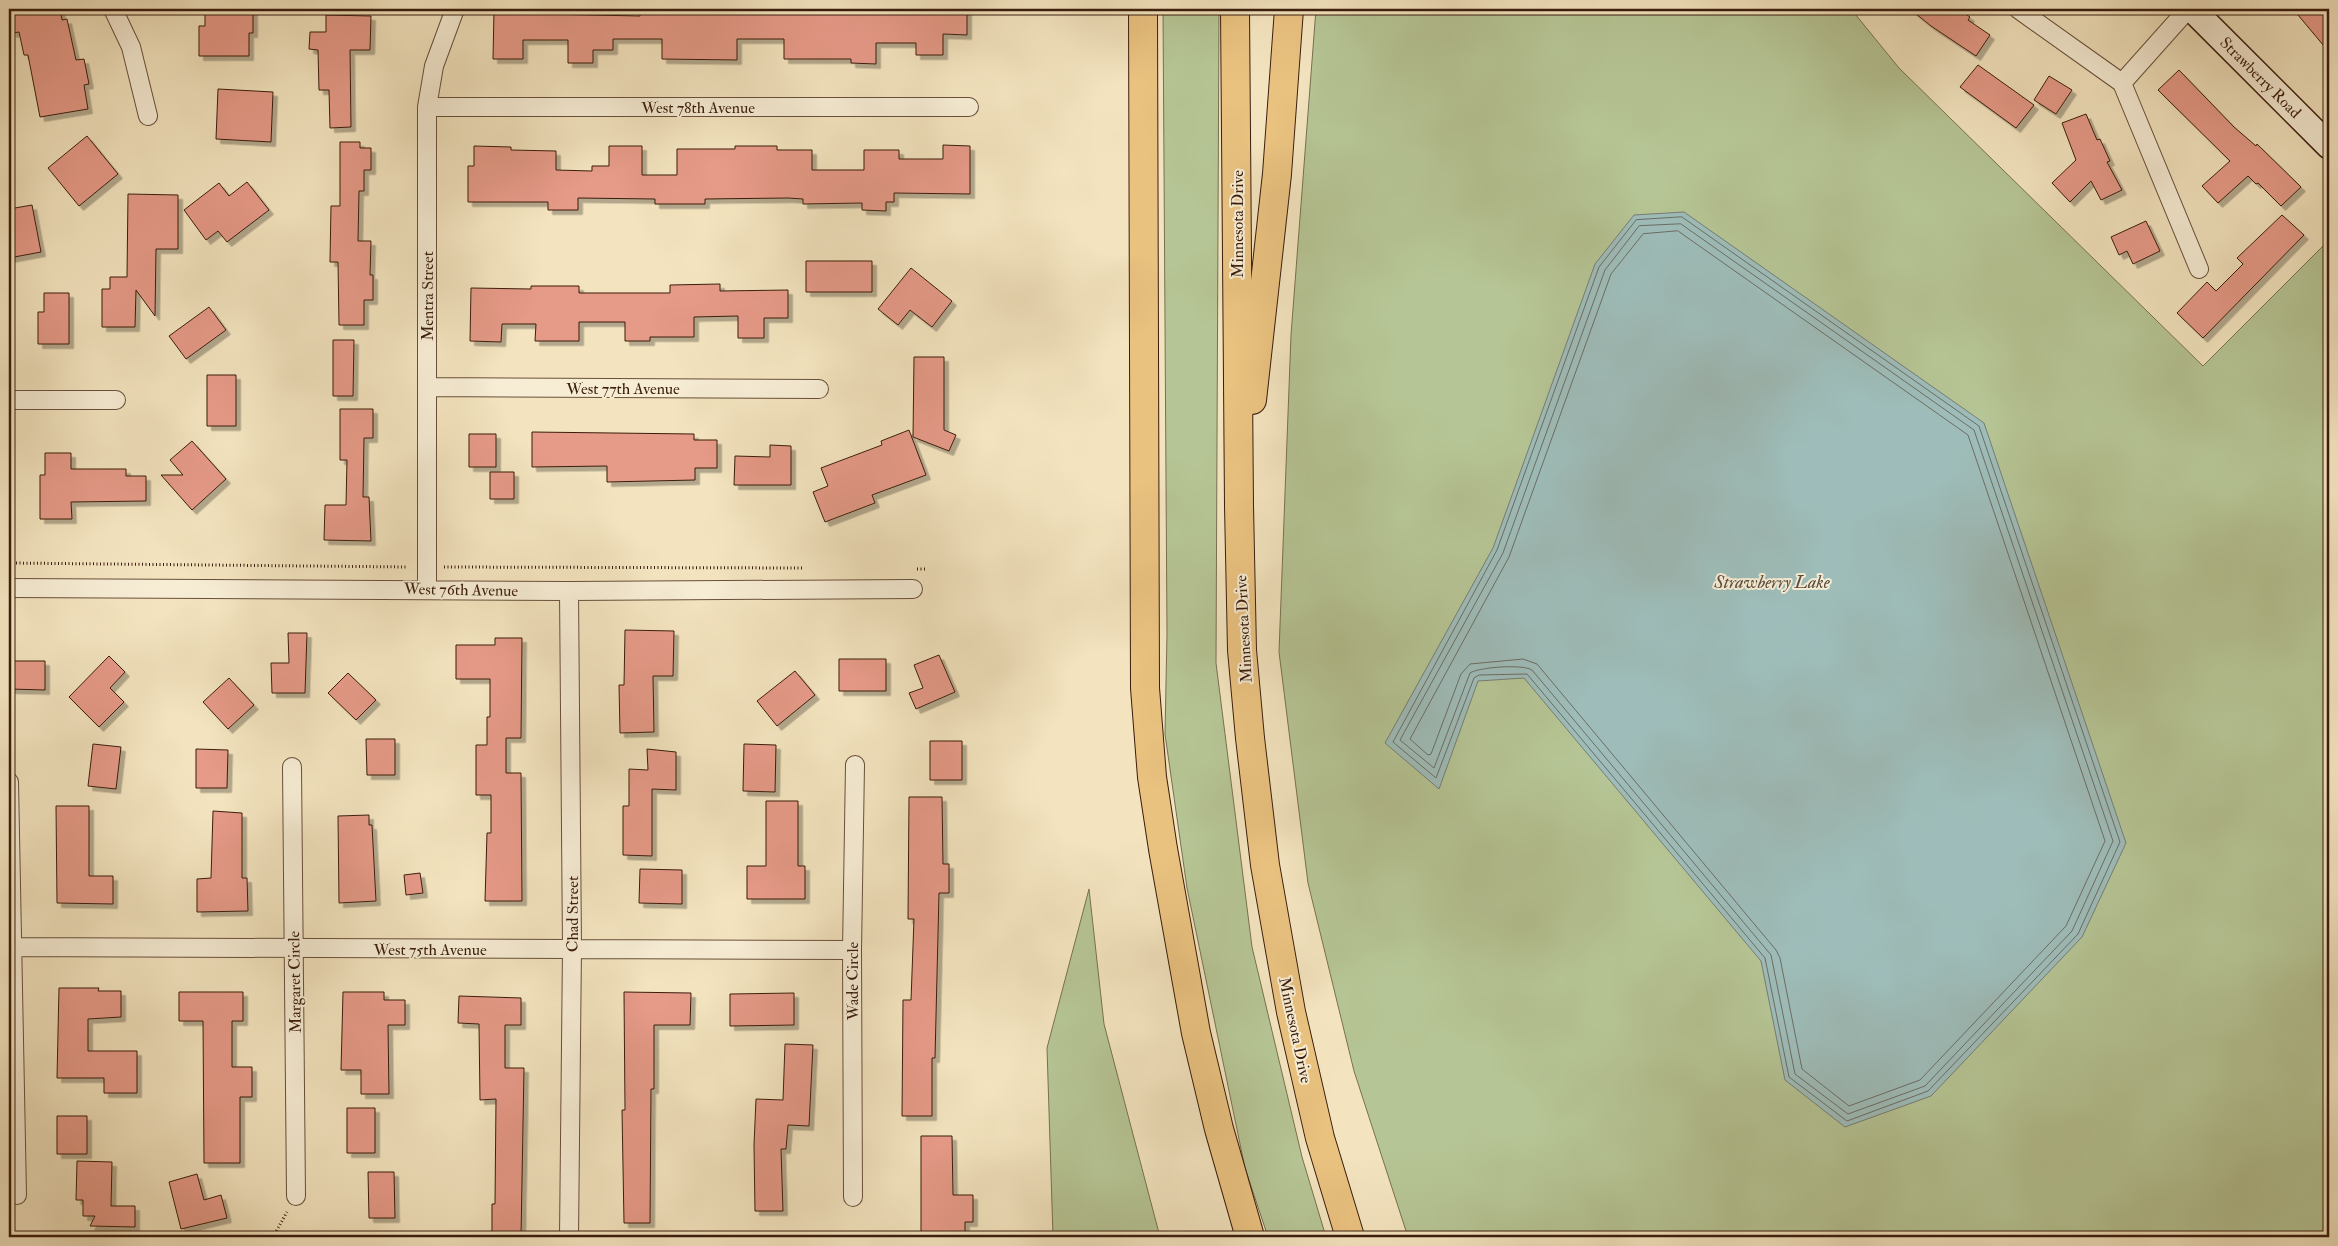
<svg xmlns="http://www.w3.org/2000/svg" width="2338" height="1246" font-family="'IM FELL Double Pica',serif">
<defs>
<filter id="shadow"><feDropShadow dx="4.5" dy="4.5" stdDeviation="0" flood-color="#0004"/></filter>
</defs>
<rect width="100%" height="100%" fill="#f3e4bf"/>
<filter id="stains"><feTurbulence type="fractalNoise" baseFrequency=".004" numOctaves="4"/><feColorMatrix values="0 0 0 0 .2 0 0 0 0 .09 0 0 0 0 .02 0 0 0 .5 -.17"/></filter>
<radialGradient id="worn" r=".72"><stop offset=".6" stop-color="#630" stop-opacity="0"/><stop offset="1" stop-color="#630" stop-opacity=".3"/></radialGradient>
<path fill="#b6c595" stroke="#787151" d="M1163 9H1219L1216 663 1252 947 1302 1157 1326 1237H1268L1245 1168 1187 888 1165 734 1167 634Z
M1316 9H1851L1899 68 2203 366 2329 240V1237H1408L1354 1071 1308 883 1279 652 1291 335Z
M1089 889 1104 1024 1160 1237H1053L1047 1048Z"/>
<path fill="#9ebdba" stroke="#767d75" d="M1684 212 1984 423 2126 843 2082 937 1931 1096 1845 1127 1785 1080 1761 961 1524 678 1478 681 1439 789 1385 743 1493 548 1595 264 1634 215Z"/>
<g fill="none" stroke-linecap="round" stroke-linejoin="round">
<path stroke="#6c6d64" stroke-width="1" d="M1682 217 1979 426 2120 842 2078 934 1928 1091 1847 1121 1789 1077 1765 958 1527 674 1479 675 1474 678 1436 778 1393 742 1497 550 1599 267 1636 220Z
M1681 224 1974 430 2113 841 2072 931 1925 1086 1848 1114 1795 1074 1771 955 1532 670C1523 664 1479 667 1470 673L1434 768 1400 740 1503 553 1605 270 1639 226Z
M1678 231 1968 435 2105 841 2066 926 1920 1080 1849 1106 1802 1069 1780 958 1776 950 1537 664 1523 659 1470 664 1461 674 1431 754 1428 755 1410 739 1509 557 1611 274 1643 234Z"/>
</g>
<path fill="#e69a88" stroke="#3a1d0d" filter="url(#shadow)" d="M9 9H60L62 20 67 19 76 60 84 59 89 84 84 85 88 109 40 117 28 55H24L19 32 12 33Z
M205 9H253V33H249V56H199V26H205Z
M494 9H543V14L640 16V9L784 12 967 9V35L943 34V55H916V43H876V64L851 63V59H784V39H737V60L662 59V39H613V50H593V63H568V40H523V59H493Z
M1910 9H1958L1970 17 1968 20 1990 35 1976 56 1931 26Z
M2293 9H2329V52Z
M326 15 371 16 370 50H350L351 127 330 128 329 90H319L318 50 309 49 310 32H326Z
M1978 65 2034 105 2016 128 1960 87Z
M2179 70 2234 127 2256 146 2257 144 2301 187 2281 206 2258 183 2256 184 2248 176 2218 203 2202 186 2230 161 2158 90Z
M2049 76 2072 90 2056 114 2034 100Z
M218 89 273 92 271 142 216 139Z
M2086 114 2097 140 2100 139 2110 161 2107 162 2122 190 2101 200 2091 181 2070 202 2052 183 2076 160 2062 123Z
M87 136 118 174 79 206 48 168Z
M340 142H360V148H371V170H364V191H359L358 241H371L370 275H373V300H364V325H339L338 262H330L331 206H340Z
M943 145 970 146V194L894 193V202H886V211L862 210V203L803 204V199L788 198 705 199V204H655V199L578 198V210H548V202H468V166H474V146L511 147V150L556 151V170L592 171V166H609V146H642V175H677V149H735V146H777V150H812V170H864V150H899V159H943Z
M247 182 269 210 227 242 218 231 206 240 184 210 219 183 229 196Z
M128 194 178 195V249H156L155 316 136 290 135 327H102V289H110V277H127Z
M32 205 41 252 9 258V209Z
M2282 215 2304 235 2203 338 2177 313 2207 282 2216 291 2243 264 2237 258Z
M2146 221 2160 251 2133 264 2127 251 2119 255 2111 237Z
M806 261H872V292H806Z
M911 268 952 301 932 327 910 310 898 325 878 309Z
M720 284V291L788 290V318H764V338H738V316L694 317V337H650V341H625V322H579V341H535L536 324H502L501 342 470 341 471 288 531 289V286H579V293H670V285Z
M44 293H69V344H38V312H44Z
M209 307 226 330 186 359 169 336Z
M333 340H354L353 396H333Z
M914 357H944V430L956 435 949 451 913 437Z
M207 375H236V426H207Z
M340 409H373V438H364L363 497H369L371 541 324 540 325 505H346L347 460H340Z
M909 430 926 475 872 495 875 503 825 522 813 492 828 486 821 468 882 445 881 441Z
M532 432 694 434V440H717V468H695V480L607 482V466L532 467Z
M469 434H496V467H469Z
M192 441 226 479 192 510 161 475H183L170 460Z
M770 445 791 446V485H734L735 456 770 457Z
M45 453H71V469H126V476H146V501L71 502 72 519H40V475H45Z
M490 472H514V499H490Z
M625 630 674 631 673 676H653L654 732 620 733 619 685H624Z
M288 633H307L305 693H272L271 663H289Z
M495 638H522L521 738H506V773H521L522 901H485L487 833H491V795H476V745H487V717H490V679H456V645H495Z
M939 655 955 692 916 709 909 693 923 688 914 665Z
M109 656 125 672 110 688 124 702 99 727 69 697Z
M839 659H886V691H839Z
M9 661H45V690L9 689Z
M795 671 815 695 777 726 757 701Z
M348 673 376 700 356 720 328 693Z
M229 678 254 705 228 729 203 702Z
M366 739H395V775H367Z
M930 741H962V780H930Z
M93 744 121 747 116 789 88 786Z
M744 744 776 745 775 792 743 791Z
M196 749 228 750 227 788H196Z
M647 749 676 752V790L652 789V856L623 855V806H629V769L648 770Z
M909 797H942L943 864H949V893H939L935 1058H932V1116H902L903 1000H911L914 919H908Z
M766 801H798V866H805V899H747V866H766Z
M56 806H89V876H113V904L57 903Z
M213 811 242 813V878H247L248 911 197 912V879L211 878Z
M369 815V825H372L376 901 339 903 338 816Z
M640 869 682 870V904L639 903Z
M420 873 423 893 406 895 404 875Z
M59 988H99L98 991H121V1017L88 1019V1051H137V1093H104V1078H57Z
M179 992H243V1021H232V1067H252V1097H240V1163H204L203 1021H179Z
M343 992H384V1000H405V1025H388L389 1094H361V1070H341Z
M624 992 691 993 690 1025H654V1089H651L650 1223H624L622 1110H625Z
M794 993V1025L730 1026V994Z
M459 996 521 998V1025H505V1068H524L521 1237H492V1204H495L496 1099 480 1100 479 1024 458 1023Z
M785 1044 813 1045 809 1126 788 1125 786 1149H781L783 1211H755L754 1145 756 1099 783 1100Z
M347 1108H375V1153H347Z
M57 1116H87V1154H57Z
M921 1136H952L953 1195H973V1222H965V1237L921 1236Z
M77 1161 112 1162 111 1206H135V1227L90 1226 95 1216H83V1200H76Z
M368 1172H394L395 1218H369Z
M197 1174 204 1200 221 1195 227 1218 181 1229 169 1182Z"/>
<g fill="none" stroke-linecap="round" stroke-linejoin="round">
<g stroke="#684f3a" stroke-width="20">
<path id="street" d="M113 9 131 47 148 116
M2018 9 2122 83 2199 269
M2122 83 2188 9
M427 107H969
M427 387 819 389
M9 400H116
M9 588 569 591 913 589
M427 588V107L434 66 455 9
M569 591 572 948 569 1237
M292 767 296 1196
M9 782 17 1195
M9 947 852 950
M853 1197 852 950 855 765"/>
</g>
<g stroke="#3a1d0d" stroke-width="28">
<path id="secondary" d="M2192 9 2329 146"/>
</g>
<g stroke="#3a1d0d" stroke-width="30">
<path id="highway" d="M1143 9 1145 688 1152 777 1163 849 1196 1033 1219 1129 1250 1237
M1235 9 1239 506 1242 650 1250 738 1265 865 1291 1012 1320 1138 1350 1237
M1252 400 1277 174 1289 9"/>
</g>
<path stroke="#3a1d0d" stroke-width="3" stroke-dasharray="1 2.5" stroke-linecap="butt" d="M9 563 408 567
M444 567 803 568
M917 569H926
M273 1237 287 1212"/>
<use href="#street" stroke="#f7edd5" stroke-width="18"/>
<use href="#secondary" stroke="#f7edd5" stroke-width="25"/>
<use href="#highway" stroke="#eac280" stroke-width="28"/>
</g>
<g text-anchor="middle" stroke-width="4" stroke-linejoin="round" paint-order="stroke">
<g font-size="16" fill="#3a1d0d" stroke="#f7edd5">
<text transform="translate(2261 77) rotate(45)" y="6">Strawberry Road</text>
<text x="698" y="113">West 78th Avenue</text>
<text transform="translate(1237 224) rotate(-90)" y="6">Minnesota Drive</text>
<text transform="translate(427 296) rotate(-90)" y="6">Mentra Street</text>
<text x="623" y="394">West 77th Avenue</text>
<text transform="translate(461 589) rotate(1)" y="6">West 76th Avenue</text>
<text transform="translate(1243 629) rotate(-93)" y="6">Minnesota Drive</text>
<text transform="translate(572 914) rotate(-90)" y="6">Chad Street</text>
<text x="430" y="955">West 75th Avenue</text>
<text transform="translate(852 981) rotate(-90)" y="6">Wade Circle</text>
<text transform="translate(294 982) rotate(-91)" y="6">Margaret Circle</text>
<text transform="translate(1296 1030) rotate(78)" y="6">Minnesota Drive</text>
</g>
<g font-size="18" font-style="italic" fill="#584d41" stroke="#f7edd5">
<text x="1772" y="588">Strawberry Lake</text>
</g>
</g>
<rect width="2338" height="1246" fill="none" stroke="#f3e4bf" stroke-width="30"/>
<rect x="10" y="10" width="2318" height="1226" fill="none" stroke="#3a1d0d" stroke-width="2.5"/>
<rect x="15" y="15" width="2308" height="1216" fill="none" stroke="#3a1d0d"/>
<rect width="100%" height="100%" filter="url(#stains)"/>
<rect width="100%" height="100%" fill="url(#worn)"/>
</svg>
